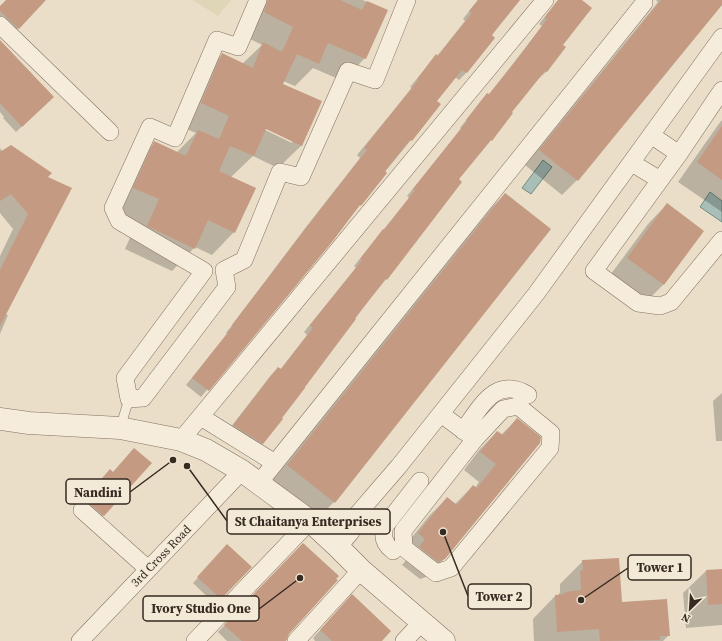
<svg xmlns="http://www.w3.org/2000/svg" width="722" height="641" font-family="'Source Serif 4',serif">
<rect width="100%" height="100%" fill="#eadec8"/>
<path fill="#ded6b6" d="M193 0H231L218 16Z"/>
<path fill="#a9beb7" stroke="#708c83" d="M543 160 552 167 531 194 522 188Z
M710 192 722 201V222L700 207Z"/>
<path fill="#0003" fill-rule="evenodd" d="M7 0H44L11 36 0 26V7Z
M251 0H363L386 11 365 58 343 81 313 68 295 86 283 81 282 84 321 102 301 146 278 168 253 156 231 177 234 232 212 255 195 247 172 271 125 249 137 222 111 210 132 165 155 143 176 153 196 133 179 126 200 77 222 55 242 64 262 45 242 35ZM262 126 292 141V143L261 128Z
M478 0H519L491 35 494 38 466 73 459 80 455 77 436 101 411 140 201 397 186 385 227 334 226 333 306 227 360 158 357 155 412 88 410 87 430 63 437 56 465 21 463 19Z
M558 0H580L561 45 565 47 546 72 539 78 538 77 511 112 491 140 458 180 263 443 256 450 227 432 271 375 278 368 280 370 307 335 304 332 356 268 354 266 409 198 407 196 461 129 460 128 481 101 487 94 489 95 515 61 542 26 539 24Z
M656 0H722V4L577 180 562 195 525 165 658 2Z
M0 47 53 97 16 132 3 118 4 117 0 112Z
M722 120V212L678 182 718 125Z
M0 148 3 152 47 177 5 314 8 315 0 334V256L13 229 0 213Z
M505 194 334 502 319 517 273 480 490 209Z
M667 204 703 231 663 285 644 304 608 278 648 224Z
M722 393V441H716L713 401Z
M517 419 540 438 444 559 426 577 420 579 402 565 409 557 401 551 429 516 447 498 455 504 473 486 475 488 479 482 464 470 480 449 497 432 501 435Z
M150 463 98 521 79 506 105 476Z
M303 544 288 634 285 641H227L218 632Z
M222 551 250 567 215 604 193 583Z
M583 561 621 603 669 635 663 641H534L533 619 555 596H558L560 592V584Z
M722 570V625L686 628 683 593 706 571Z
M344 604 380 641H315L313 638Z"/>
<path fill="#c49a82" d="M6 0H46L19 29 0 11V6Z
M268 0H340L362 10 367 1 388 10 366 59 328 43 319 64 297 54 283 84 322 101 302 146 266 129 254 156 230 146 219 171 256 188 235 233 208 220 195 249 147 226 159 199 133 188 154 141 186 156 198 130 219 139 229 116 201 103 222 53 253 68 263 42 282 52 293 27 264 12Z
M478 0H520L492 35 495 38 467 73 462 70 437 101 441 104 412 141 410 140 385 171 387 173 361 206 360 205 332 242 209 391 192 378 233 326 232 325 313 219 367 150 364 148 418 80 417 79 436 54 438 56 472 13 469 11Z
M558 0H582L592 8 563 45 566 47 547 72 545 71 512 112 513 113 492 141 491 140 459 179 462 182 387 280 386 279 355 318 356 319 305 387V388L282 418 283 419 263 444 233 425 278 367 281 369 313 328 310 325 362 260 360 259 383 229 384 230 415 190 413 189 467 121 466 120 487 93 489 94 522 53 547 19 545 17Z
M661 0H722V5L578 181 539 150Z
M0 40 54 97 22 127 0 103Z
M722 126V180L697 162Z
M11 145 52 173 48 177 72 188 0 326V270L28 214 11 194 0 201V152Z
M505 193 551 229 335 503 287 465Z
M667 203 704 231 664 285 627 258Z
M517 418 541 437 540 443 445 559 438 562 419 547 425 539 418 533 447 497 457 505 473 485 477 488 496 464 480 452 497 431 503 435Z
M134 448 152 463 104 516 89 503 83 500 110 469 113 472Z
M303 543 339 576 336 579 338 580 289 634 286 641H242L224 625Z
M227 544 252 567 221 599 197 577Z
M619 558 622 602 667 599 670 636H660V640L600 641 599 629 557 632 555 595 565 594 564 592 581 590 580 571 583 570 582 560Z
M722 569V604L708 605 706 570Z
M352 594 391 631 382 641H332L320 630Z"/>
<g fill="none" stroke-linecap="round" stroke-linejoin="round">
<g stroke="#84705f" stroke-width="10">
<path id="service" d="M120 428 129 399"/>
</g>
<g stroke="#84705f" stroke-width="18">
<path id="minor" d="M258 0 238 47 217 40 175 138 150 127 113 208 119 221 204 271 125 378 129 399 143 398 227 287 224 270 244 260 280 172 301 177 348 71 375 80 407 0
M0 25 110 132
M722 90 679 154 594 271 638 303 660 306 671 302 722 240
M651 135 679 154
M632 163 660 180
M518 406 551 433 550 448 451 568 436 573 404 548 403 531 475 439 503 409Z
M441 414 472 437
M201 417 275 463
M463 431C480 408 495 375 528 395
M181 440 545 0
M259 483 644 3
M82 510 148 569
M355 517 399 466 536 294 722 37
M329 539 342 523 355 517 351 532 338 547
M393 551C384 544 382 536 385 526L420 481
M80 641 242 471
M195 641 310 521
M296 641 361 570
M404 641 422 622"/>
</g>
<g stroke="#84705f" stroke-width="23">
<path id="tertiary" d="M0 419 29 423 120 428 181 440 206 450 242 471 310 521 338 547 361 570 444 641"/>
</g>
<use href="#service" stroke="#f5ecdb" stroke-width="9"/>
<use href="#minor" stroke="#f5ecdb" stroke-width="17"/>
<use href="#tertiary" stroke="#f5ecdb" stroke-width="22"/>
</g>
<g text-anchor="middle" stroke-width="3.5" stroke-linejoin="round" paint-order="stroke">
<g font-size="12" fill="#362a21" stroke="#f2e9d7">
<text transform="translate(161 556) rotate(-46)" y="4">3rd Cross Road</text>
</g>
</g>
<path fill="none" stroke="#362a21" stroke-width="1.5" d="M173 460L130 492M187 466L227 521M581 600L628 568M443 532L468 596M300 578L259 609"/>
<g fill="#362a21" stroke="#f2e9d7" stroke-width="1.5">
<circle cx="173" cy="460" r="4"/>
<circle cx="187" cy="466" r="4"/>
<circle cx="581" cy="600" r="4"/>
<circle cx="443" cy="532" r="4"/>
<circle cx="300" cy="578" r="4"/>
</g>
<g fill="#f2e9d7" stroke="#362a21" stroke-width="1.5">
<rect x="66" y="479" width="64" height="25" rx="4"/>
<rect x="227" y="509" width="163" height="25" rx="4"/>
<rect x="628" y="555" width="63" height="25" rx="4"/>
<rect x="468" y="584" width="63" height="25" rx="4"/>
<rect x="143" y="596" width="116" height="25" rx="4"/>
</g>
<g font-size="13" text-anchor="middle" font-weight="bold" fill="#362a21">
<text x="98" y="497">Nandini</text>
<text x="308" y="526">St Chaitanya Enterprises</text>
<text x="660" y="572">Tower 1</text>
<text x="499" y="601">Tower 2</text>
<text x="201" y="613">Ivory Studio One</text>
</g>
<g transform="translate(690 609) rotate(205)" stroke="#f2e9d7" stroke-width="3" paint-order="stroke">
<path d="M0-3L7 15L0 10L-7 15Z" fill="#362a21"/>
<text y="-6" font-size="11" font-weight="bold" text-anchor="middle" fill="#362a21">N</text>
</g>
</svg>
